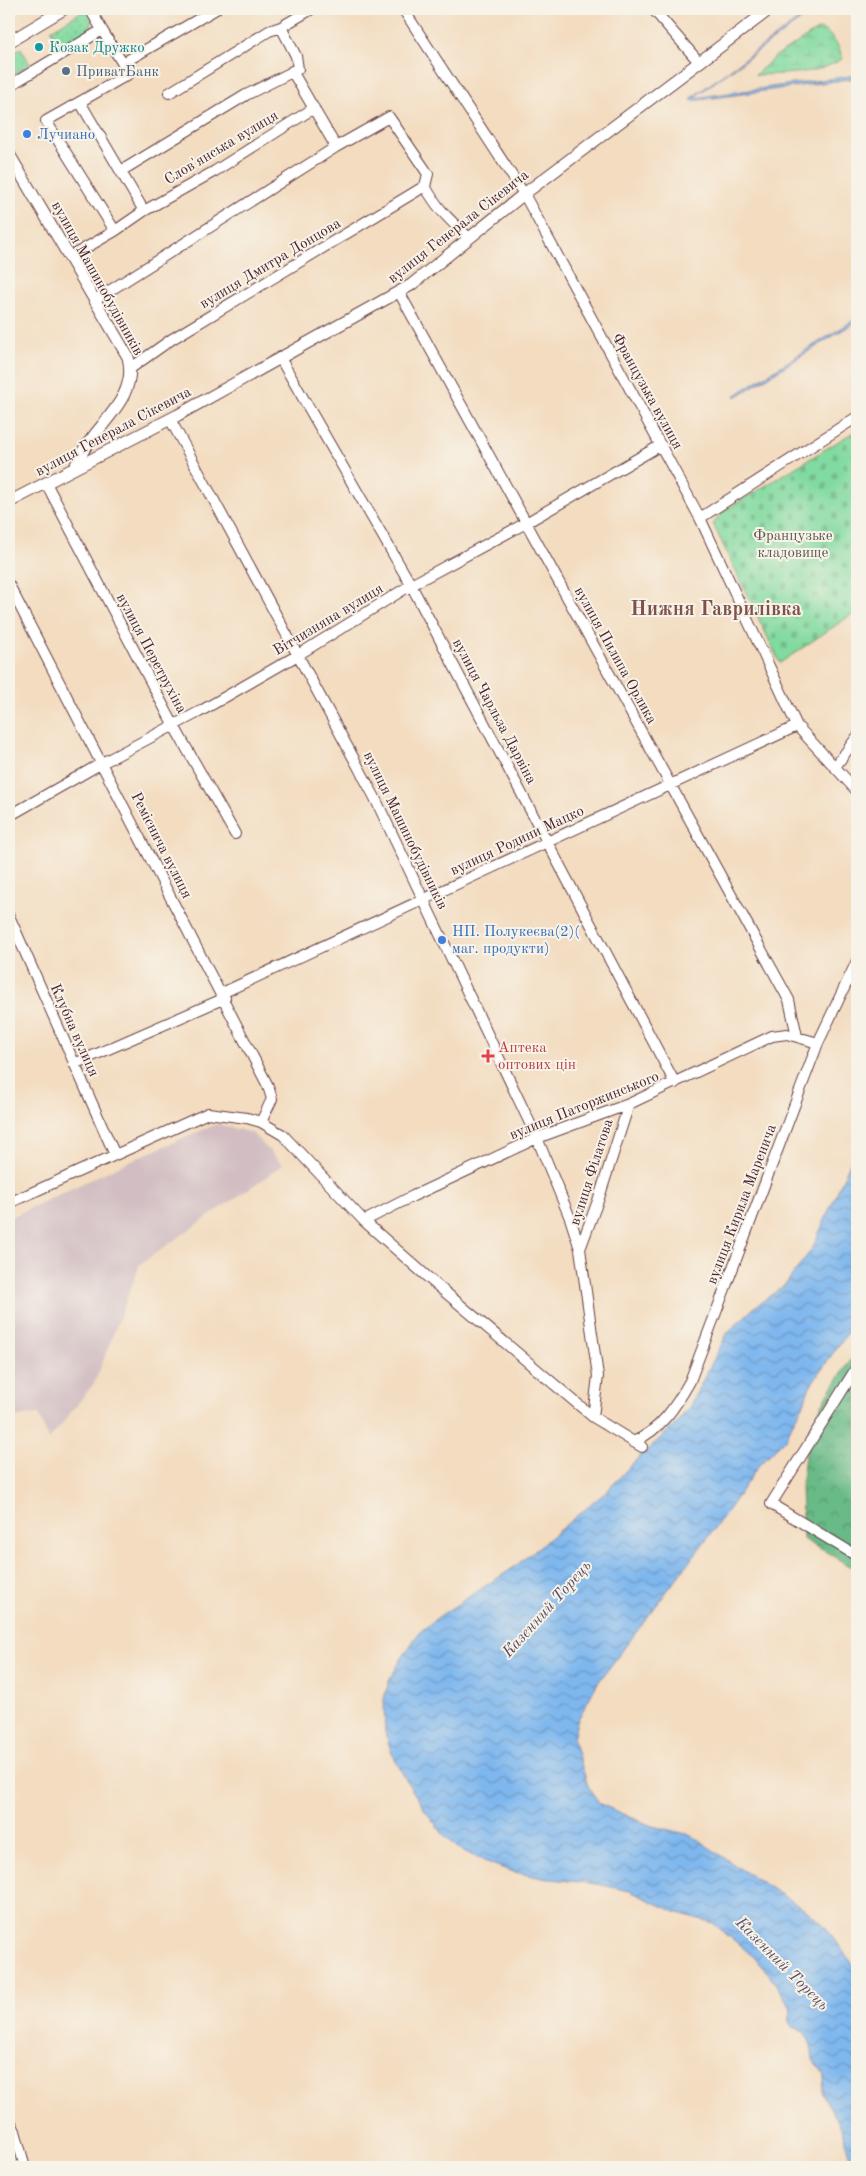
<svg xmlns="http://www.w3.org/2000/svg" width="866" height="2176" font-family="'Old Standard TT',serif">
<defs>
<pattern id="grass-dots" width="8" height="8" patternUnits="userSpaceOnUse" patternTransform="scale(1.25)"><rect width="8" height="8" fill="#81da9f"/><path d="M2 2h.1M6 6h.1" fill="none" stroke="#71bb89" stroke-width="1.8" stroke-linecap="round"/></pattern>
<pattern id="forest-crowns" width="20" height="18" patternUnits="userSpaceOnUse" patternTransform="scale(1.25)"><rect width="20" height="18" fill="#68ba86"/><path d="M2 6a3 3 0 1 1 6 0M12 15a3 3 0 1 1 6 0" fill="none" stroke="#58976e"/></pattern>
<pattern id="wetland-marsh" width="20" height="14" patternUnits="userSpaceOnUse" patternTransform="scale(1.25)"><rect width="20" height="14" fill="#81da9f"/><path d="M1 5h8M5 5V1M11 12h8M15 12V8" fill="none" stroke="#71bb89"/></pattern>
<pattern id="cemetery-stones" width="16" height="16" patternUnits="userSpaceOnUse" patternTransform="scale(1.25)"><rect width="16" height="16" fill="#81da9f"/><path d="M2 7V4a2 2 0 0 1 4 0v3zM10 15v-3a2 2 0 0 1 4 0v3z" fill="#71bb89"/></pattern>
<pattern id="water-waves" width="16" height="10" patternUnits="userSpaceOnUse" patternTransform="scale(1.25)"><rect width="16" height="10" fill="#7eb7ee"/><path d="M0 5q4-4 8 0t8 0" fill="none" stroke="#6994c1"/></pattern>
</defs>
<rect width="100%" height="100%" fill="#f7f3e8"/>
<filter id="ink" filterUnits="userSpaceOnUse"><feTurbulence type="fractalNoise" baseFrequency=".02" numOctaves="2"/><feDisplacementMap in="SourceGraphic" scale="10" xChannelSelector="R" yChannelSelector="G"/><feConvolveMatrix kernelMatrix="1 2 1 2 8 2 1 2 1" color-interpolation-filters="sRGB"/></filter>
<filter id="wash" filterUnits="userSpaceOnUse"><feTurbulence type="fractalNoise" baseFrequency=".0096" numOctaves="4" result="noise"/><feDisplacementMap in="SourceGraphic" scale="20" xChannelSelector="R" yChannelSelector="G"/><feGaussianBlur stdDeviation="1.12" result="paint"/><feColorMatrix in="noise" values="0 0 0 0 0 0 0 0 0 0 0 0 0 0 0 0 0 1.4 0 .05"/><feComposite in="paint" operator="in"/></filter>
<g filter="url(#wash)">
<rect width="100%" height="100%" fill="#f3dcbf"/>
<path fill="#d2bec2" d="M217 1124 252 1133 283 1165 140 1264 95 1382 49 1440 38 1414 9 1419V1218L134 1159Z"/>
<path fill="url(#grass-dots)" stroke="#667c65" d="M81 12H87L92 17 91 28 60 46 51 30Z
M21 48 30 64 9 77V56Z"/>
<path fill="url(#forest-crowns)" stroke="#596c58" d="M857 1350V1570L803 1539 801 1487 808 1431 828 1394Z"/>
<path fill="url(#wetland-marsh)" stroke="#667c65" d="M819 29C831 31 841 48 842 59 816 75 783 74 755 75L776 56Z"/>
<path fill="url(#cemetery-stones)" stroke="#667c65" d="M857 430V611L780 663 713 524 724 511Z"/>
<path fill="url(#water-waves)" stroke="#646b8c" d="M813 9H816L693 98 857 75V78L692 101 691 98Z
M857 318V321L736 397 735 395Z
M857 1147V1319L810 1386 803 1406 794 1420 786 1438 759 1465 723 1517 597 1684 577 1721 573 1739 588 1786 600 1804 652 1826 691 1835 739 1868 807 1911 824 1925 857 1970V2167H853L841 2128 822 2093 825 2075 813 2060 811 2045 807 2036 803 2031 792 2027 789 2022 791 2012 790 2006 769 1974 748 1952 713 1923 675 1912 630 1891 597 1884 542 1878 510 1871 484 1861 458 1848 443 1834 427 1813 407 1782 391 1751 385 1732 384 1699 389 1681 402 1658 419 1633 438 1617 513 1568 606 1492 633 1463 675 1425 688 1409 728 1332 757 1305 785 1285 812 1249Z"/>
</g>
<g filter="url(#ink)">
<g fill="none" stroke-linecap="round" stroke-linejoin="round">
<g stroke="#633b41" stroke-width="12">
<path id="minor" d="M403 9 524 194 700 518 797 726 857 791
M653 9 699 62
M123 63 216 9
M292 71 336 147 389 117 428 174 425 186C438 210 450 220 469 238
M9 86 102 30 90 9
M169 93 269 31 281 27 310 10
M80 102 144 211 115 231
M121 171 246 95 298 69 296 56 281 27
M144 211 215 171 314 108
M70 257 115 231 46 121 129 74 102 30
M399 292 789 1000 797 1036
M95 300 336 147
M280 358 411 585 675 1083
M131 368 172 339 425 186
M170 419 374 796 537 1138 570 1218 580 1249 598 1376 593 1417
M46 483 174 726 235 834
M700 518 857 417
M9 585 268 1086 272 1099 261 1122
M835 767 857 737
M9 816 102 763 199 712 298 655 411 585 526 523 661 445
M9 916 115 1155
M222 993 797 726
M74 1064 225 998
M9 1203 208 1113 247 1118 261 1122 283 1135 364 1221 432 1281 593 1417 642 1447
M364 1221 413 1196 537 1138 629 1104 772 1036 787 1034 818 1043
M580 1249 599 1198 629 1104
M857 1367 771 1504 857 1556
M633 1442C661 1430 676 1406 690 1381L818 1043 857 961
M9 2119 15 2131 25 2167"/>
</g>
<g stroke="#633b41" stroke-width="13">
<path id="tertiary" d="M9 42 64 9
M9 154 128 357C140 403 88 428 75 468
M9 502 178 415 411 285 524 194 770 9"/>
</g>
<use href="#minor" stroke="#fff" stroke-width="10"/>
<use href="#tertiary" stroke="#fff" stroke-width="11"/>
</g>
</g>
<circle fill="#0f9aa8" stroke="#f7f3e8" stroke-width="2" cx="39" cy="47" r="5"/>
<circle fill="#5c6f8a" stroke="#f7f3e8" stroke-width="2" cx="66" cy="71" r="5"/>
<g fill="#3f7fe0" stroke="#f7f3e8" stroke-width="2">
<circle cx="27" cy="134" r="5"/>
<circle cx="442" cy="940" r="5"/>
</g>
<path fill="#e0444e" stroke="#f7f3e8" stroke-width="2" d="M485.5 1048.5h5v5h5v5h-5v5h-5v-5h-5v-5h5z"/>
<g text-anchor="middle" stroke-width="4" stroke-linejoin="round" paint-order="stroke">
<g font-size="15" fill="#0d838f" stroke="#f7f3e8" text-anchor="start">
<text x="49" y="52">Козак Дружко</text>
</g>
<g font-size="15" fill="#4e5e75" stroke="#f7f3e8" text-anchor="start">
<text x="76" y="76">ПриватБанк</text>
</g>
<g font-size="15" fill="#366cbe" stroke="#f7f3e8" text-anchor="start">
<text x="37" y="139">Лучиано</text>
<text x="452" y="936">НП. Полукеєва(2)(<tspan x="452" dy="17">маг. продукти)</tspan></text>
</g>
<g font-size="15" fill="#4a1f2b" stroke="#f7f3e8">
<text transform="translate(221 147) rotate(-31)" y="5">Слов'янська вулиця</text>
<text transform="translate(458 226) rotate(-38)" y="5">вулиця Генерала Сікевича</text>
<text transform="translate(270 263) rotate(-31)" y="5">вулиця Дмитра Донцова</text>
<text transform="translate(98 278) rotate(61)" y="5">вулиця Машинобудівників</text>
<text transform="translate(648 391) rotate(61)" y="5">Французька вулиця</text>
<text transform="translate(113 431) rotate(-28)" y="5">вулиця Генерала Сікевича</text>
<text transform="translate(328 619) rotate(-31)" y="5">Вітчизняна вулиця</text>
<text transform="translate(152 653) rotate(62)" y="5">вулиця Перетрухіна</text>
<text transform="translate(616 655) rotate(61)" y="5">вулиця Пилипа Орлика</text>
<text transform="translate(495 711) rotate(62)" y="5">вулиця Чарльза Дарвіна</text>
<text transform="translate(406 830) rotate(64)" y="5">вулиця Машинобудівників</text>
<text transform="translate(517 840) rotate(-25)" y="5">вулиця Родини Мацко</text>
<text transform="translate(162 845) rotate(63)" y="5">Реміснича вулиця</text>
<text transform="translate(75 1030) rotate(66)" y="5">Клубна вулиця</text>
<text transform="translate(584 1105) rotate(-22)" y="5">вулиця Паторжинського</text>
<text transform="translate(591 1172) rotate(-72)" y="5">вулиця Філатова</text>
<text transform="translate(741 1204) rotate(-69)" y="5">вулиця Кирила Маренича</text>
</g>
<g font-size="15" fill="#5a574e" stroke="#f7f3e8">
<text x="793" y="540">Французьке<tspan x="793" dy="17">кладовище</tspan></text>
</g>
<g font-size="15" fill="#be3a42" stroke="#f7f3e8" text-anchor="start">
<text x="498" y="1052">Аптека<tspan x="498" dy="17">оптових цін</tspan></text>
</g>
<g font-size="16" font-style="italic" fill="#5a4d66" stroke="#f7f3e8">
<text transform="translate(546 1608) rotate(-48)" y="6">Казенний Торець</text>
<text transform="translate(783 1963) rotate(45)" y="6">Казенний Торець</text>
</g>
<g font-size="20" font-weight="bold" fill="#7f514a" stroke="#f7f3e8">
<text x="716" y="615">Нижня Гаврилівка</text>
</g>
</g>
<rect width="866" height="2176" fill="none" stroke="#f7f3e8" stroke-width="30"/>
</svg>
